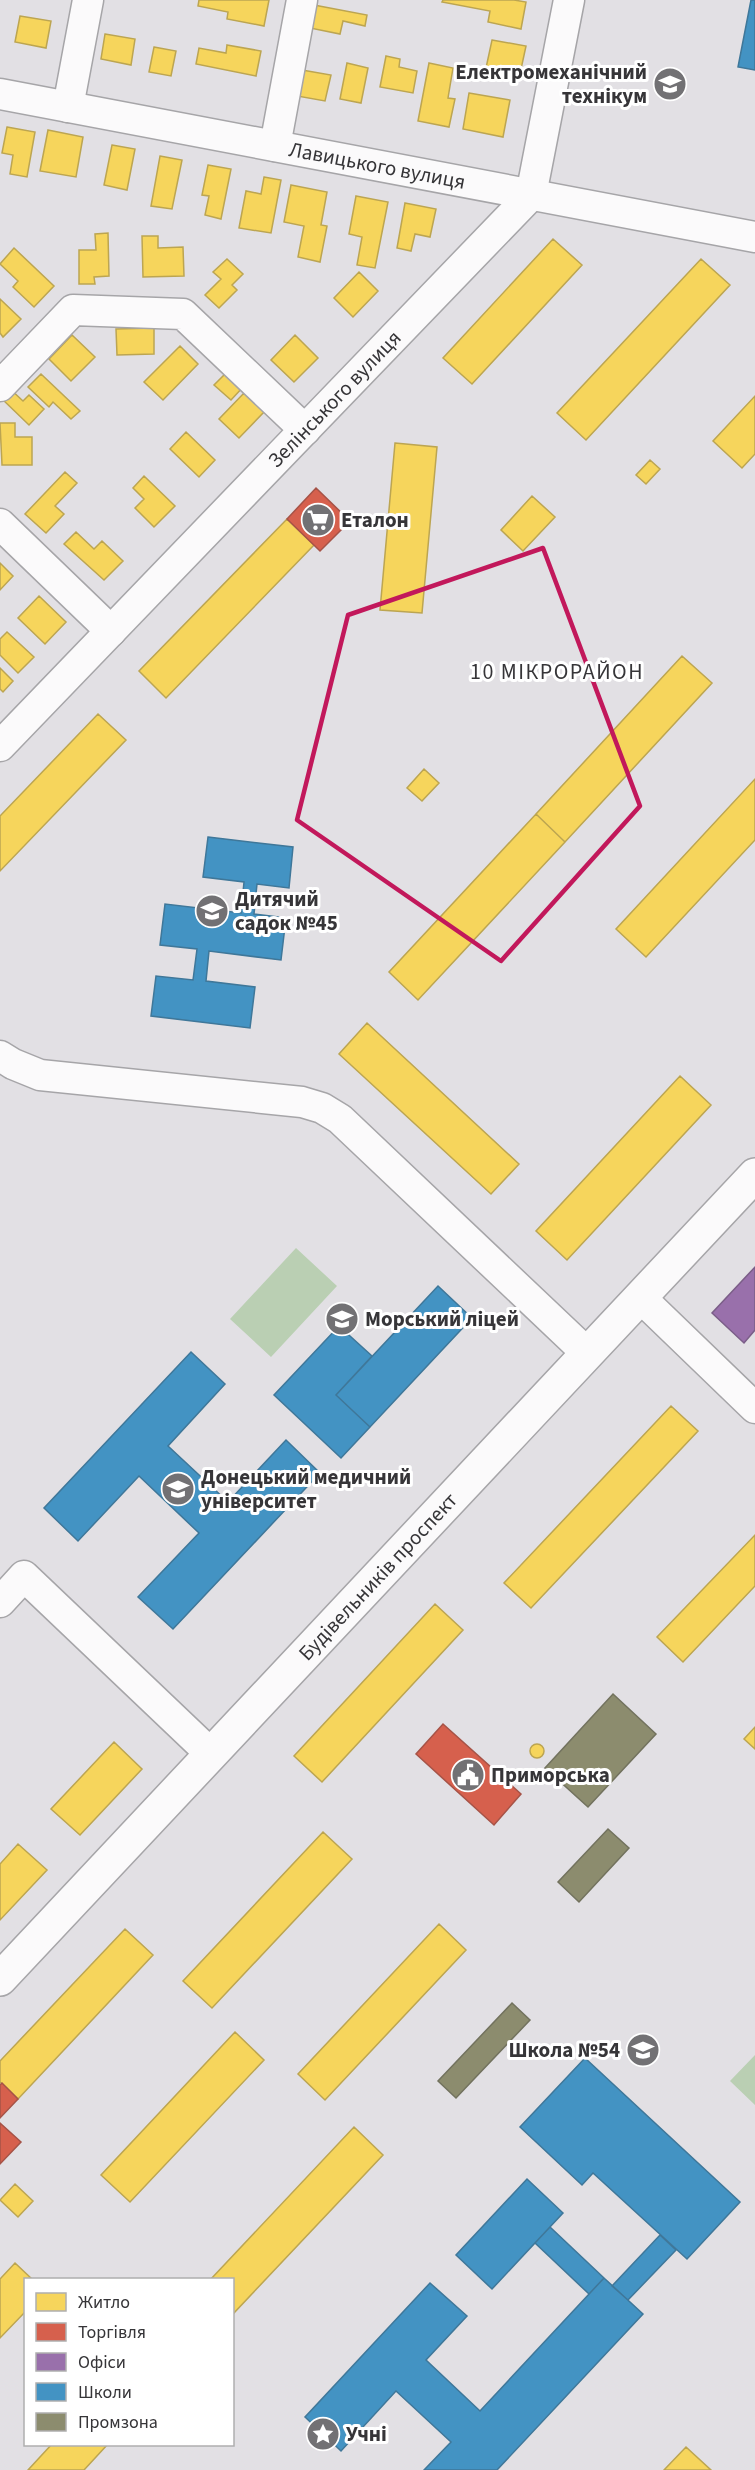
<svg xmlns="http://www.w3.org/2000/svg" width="755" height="2470" font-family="'Source Sans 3',sans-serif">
<rect width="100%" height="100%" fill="#e2e0e4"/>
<path fill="#bacfb3" d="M296 1248 337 1286 271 1357 230 1319Z
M755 2055V2105L730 2081Z"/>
<path fill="#f6d55c" stroke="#bca551" stroke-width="1.5" d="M199 0H269L264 26 227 19 228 12 198 6Z
M443 0H514L526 2 521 29 488 22 490 11 442 2Z
M314 5 367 15 365 26 343 21 340 34 310 28Z
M20 16 51 21 46 48 15 42Z
M105 34 135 39 131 65 101 59Z
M492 40 526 46 520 74 486 68Z
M227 45 261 51 256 76 196 64 199 48 226 53Z
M154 47 176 51 171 76 149 72Z
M386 56 400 59 399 67 417 71 413 93 380 87Z
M347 63 368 68 361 103 340 99Z
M429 63 453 68 448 98 455 99 449 127 418 121Z
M302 70 331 75 325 101 297 96Z
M469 93 510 100 503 137 463 129Z
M7 127 35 132 27 177 10 174 13 155 2 153Z
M48 130 83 137 76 177 40 171Z
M112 145 135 149 127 190 104 185Z
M160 156 182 160 172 209 151 206Z
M208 165 231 169 221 219 205 215 209 196 202 195Z
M264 177 281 180 271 233 239 228 246 191 261 194Z
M291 185 327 192 321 225 327 226 320 262 298 257 304 226 284 222Z
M356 196 388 202 375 268 357 265 362 237 349 234Z
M405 203 436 209 430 237 415 234 411 251 397 248Z
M108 233 109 276 94 277 95 284H79V250H96L95 234Z
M142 236H158V248L183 247 184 276 143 277Z
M553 239 582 265 472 384 443 358Z
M14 248 54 286 34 307 13 287 18 281 0 264Z
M227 259 243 274 232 285 237 290 219 308 205 295 221 279 213 272Z
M701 259 730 285 586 440 557 413Z
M359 272 378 291 353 317 334 298Z
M0 299 21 319 3 337 0 333Z
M154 328V354L117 355 116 329Z
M72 335 95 357 71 381 49 359Z
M295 335 318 358 294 382 271 360Z
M180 346 198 364 163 400 144 382Z
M228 371 244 386 231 400 214 385Z
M41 374 80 411 71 419 53 402 49 407 28 387Z
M8 387 23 401 29 395 44 409 29 425 0 397Z
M244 393 264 412 239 438 219 419Z
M755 396V454L742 468 713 441Z
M0 423H15V437H32V465H2Z
M186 432 215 460 199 477 170 449Z
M395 443 437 447 422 613 380 610Z
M650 460 660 469 646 484 636 475Z
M65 472 77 483 55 506 64 514 46 533 25 514Z
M144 476 175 506 154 527 135 508 144 499 133 488Z
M532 496 555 517 523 551 501 530Z
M287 519 314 545 166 698 139 671Z
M76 532 94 549 102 541 123 561 104 580 64 544Z
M0 563 13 576 0 590Z
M39 596 66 622 45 644 18 618Z
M7 632 34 657 18 673 0 655V639Z
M682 656 712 683 565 842 536 814Z
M0 668 13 681 3 692 0 689Z
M98 714 126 740 0 871V816Z
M424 769 439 783 422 801 407 788Z
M755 779V840L646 957 616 929Z
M536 814 565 842 418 1000 389 972Z
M367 1023 519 1164 491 1194 339 1054Z
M680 1076 711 1105 567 1260 536 1231Z
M671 1406 698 1431 531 1608 504 1583Z
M755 1535V1586L683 1662 657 1637Z
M435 1604 463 1630 322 1782 294 1756Z
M755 1727V1749L744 1739Z
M114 1742 142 1769 80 1835 51 1809Z
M530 1751a7 7 0 1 1 14 0a7 7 0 1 1-14 0Z
M323 1832 352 1859 212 2008 183 1981Z
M18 1844 47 1870 0 1920V1864Z
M439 1924 466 1950 325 2100 298 2074Z
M125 1929 153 1955 18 2099 0 2082V2061Z
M235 2032 264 2060 130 2202 101 2175Z
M354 2127 383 2155 232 2315V2280H210Z
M15 2184 33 2201 18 2217 0 2200Z
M15 2263 33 2280H26V2311L0 2338V2279Z
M52 2444H108L84 2470H28Z
M686 2447 711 2470H664Z"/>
<path fill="#d6604d" stroke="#a65347" stroke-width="1.5" d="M316 488 350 521 320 551 287 519Z
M443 1724 521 1794 494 1825 416 1754Z
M2 2083 18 2099 0 2118V2085Z
M0 2123 21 2142 0 2164Z"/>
<path fill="#9970ab" stroke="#7b5e88" stroke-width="1.5" d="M755 1267V1330L744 1343 712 1313Z"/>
<path fill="#4393c3" stroke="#3f7799" stroke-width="1.5" d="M751 0H755V70L738 67Z
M208 837 293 847 289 888 257 884 254 914 286 918 281 960 209 951 206 981 255 987 250 1028 151 1016 156 976 193 980 197 949 160 945 165 904 241 913 244 882 203 877Z
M438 1286 472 1318 370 1427 336 1395Z
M339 1326 372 1356 336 1395 370 1427 341 1458 274 1395Z
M191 1352 225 1384 168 1446 228 1502 286 1440 320 1473 173 1629 138 1597 199 1533 139 1476 78 1541 44 1508Z
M585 2058 740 2202 687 2259 593 2173 582 2185 520 2127Z
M527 2179 563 2213 492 2289 456 2255Z
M550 2227 604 2278 589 2294 535 2243Z
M660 2235 676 2250 628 2300 612 2286Z
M604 2278 643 2314 497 2470H424L451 2442 396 2391 341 2451 305 2417 430 2283 467 2316 426 2360 480 2411Z"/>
<path fill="#8c8c6e" stroke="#72725e" stroke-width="1.5" d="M613 1694 656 1734 588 1807 545 1768Z
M608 1829 629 1848 579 1902 558 1882Z
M512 2003 530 2020 456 2098 438 2081Z"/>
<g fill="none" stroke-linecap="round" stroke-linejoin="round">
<g stroke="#a6a5a8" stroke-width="33">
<g id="minor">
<path id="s1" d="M0 94 755 237"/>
<path d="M68 107 88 0"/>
<path d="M275 146 302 0"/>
<path d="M0 386 73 310 183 314 305 430"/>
<path d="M0 524 111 631"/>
<path id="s2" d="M0 746 531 195 569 0"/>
<path d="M0 1056 13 1064 40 1075 302 1102 322 1108 340 1119 588 1354"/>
<path d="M641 1298 755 1408"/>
<path d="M0 1602 24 1576 211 1754"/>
</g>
</g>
<g stroke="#a6a5a8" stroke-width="36">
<g id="major">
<path id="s3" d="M0 1979 755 1175"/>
</g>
</g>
<use href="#minor" stroke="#fbfafb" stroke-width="30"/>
<use href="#major" stroke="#fbfafb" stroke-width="33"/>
</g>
<path fill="none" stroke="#c2185b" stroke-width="4.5" stroke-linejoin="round" d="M543 548 640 806 501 961 297 820 348 615Z"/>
<defs>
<g id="university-disc" transform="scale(1.725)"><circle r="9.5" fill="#727174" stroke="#fff"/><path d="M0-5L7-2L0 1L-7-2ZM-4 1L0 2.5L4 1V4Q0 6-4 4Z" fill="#fff"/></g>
<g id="supermarket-disc" transform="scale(1.725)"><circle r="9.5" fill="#727174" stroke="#fff"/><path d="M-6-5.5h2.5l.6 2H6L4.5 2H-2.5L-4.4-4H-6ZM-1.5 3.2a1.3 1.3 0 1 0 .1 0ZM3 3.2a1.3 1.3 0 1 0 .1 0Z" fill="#fff"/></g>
<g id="school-disc" transform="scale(1.725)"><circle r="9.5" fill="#727174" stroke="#fff"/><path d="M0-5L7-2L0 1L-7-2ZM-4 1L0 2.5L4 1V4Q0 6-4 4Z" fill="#fff"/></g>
<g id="civic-disc" transform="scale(1.725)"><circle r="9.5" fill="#727174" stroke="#fff"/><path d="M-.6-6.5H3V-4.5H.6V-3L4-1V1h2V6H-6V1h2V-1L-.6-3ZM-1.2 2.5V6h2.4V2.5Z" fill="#fff"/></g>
<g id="sight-disc" transform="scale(1.725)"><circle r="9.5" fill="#727174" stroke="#fff"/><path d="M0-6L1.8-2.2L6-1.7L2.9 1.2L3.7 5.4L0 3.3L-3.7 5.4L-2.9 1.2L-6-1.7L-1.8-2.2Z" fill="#fff"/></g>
</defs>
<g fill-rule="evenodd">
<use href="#university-disc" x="670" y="84"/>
<use href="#supermarket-disc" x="318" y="520"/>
<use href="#school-disc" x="212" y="911"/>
<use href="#school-disc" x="342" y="1319"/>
<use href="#university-disc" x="178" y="1489"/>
<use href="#civic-disc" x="468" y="1775"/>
<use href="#school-disc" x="643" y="2050"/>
<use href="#sight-disc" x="323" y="2434"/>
</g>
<g text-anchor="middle" stroke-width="6" stroke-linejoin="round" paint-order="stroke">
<g font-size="21" font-weight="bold" fill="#363538" stroke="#fff" text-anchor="start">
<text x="647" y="79" text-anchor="end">Електромеханічний<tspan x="647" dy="24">технікум</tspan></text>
<text x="341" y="527">Еталон</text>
<text x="235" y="906">Дитячий<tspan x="235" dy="24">садок №45</tspan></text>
<text x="365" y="1326">Морський ліцей</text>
<text x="201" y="1484">Донецький медичний<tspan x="201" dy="24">університет</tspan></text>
<text x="491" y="1782">Приморська</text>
<text x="620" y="2057" text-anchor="end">Школа №54</text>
<text x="346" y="2441">Учні</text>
</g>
<g font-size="21" fill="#363538" stroke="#fff">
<text dy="7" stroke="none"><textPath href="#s1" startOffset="384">Лавицького вулиця</textPath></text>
<text dy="7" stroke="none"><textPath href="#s2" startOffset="482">Зелінського вулиця</textPath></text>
<text dy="7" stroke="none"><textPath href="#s3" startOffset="552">Будівельників проспект</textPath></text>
</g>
<g font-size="22" letter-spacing="1.5" fill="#363538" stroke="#fff">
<text x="557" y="679">10 МІКРОРАЙОН</text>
</g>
</g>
<rect x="24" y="2278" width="210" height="168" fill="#ffffff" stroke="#afaeaf" stroke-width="1.5"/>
<rect x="36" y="2293" width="30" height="18" fill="#f6d55c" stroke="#afaeaf" stroke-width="1.5"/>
<text x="78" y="2308" font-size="18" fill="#363538">Житло</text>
<rect x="36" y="2323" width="30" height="18" fill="#d6604d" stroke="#afaeaf" stroke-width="1.5"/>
<text x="78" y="2338" font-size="18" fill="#363538">Торгівля</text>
<rect x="36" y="2353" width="30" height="18" fill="#9970ab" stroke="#afaeaf" stroke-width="1.5"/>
<text x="78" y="2368" font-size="18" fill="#363538">Офіси</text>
<rect x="36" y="2383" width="30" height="18" fill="#4393c3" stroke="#afaeaf" stroke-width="1.5"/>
<text x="78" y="2398" font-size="18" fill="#363538">Школи</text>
<rect x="36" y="2413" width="30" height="18" fill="#8c8c6e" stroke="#afaeaf" stroke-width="1.5"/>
<text x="78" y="2428" font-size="18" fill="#363538">Промзона</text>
</svg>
